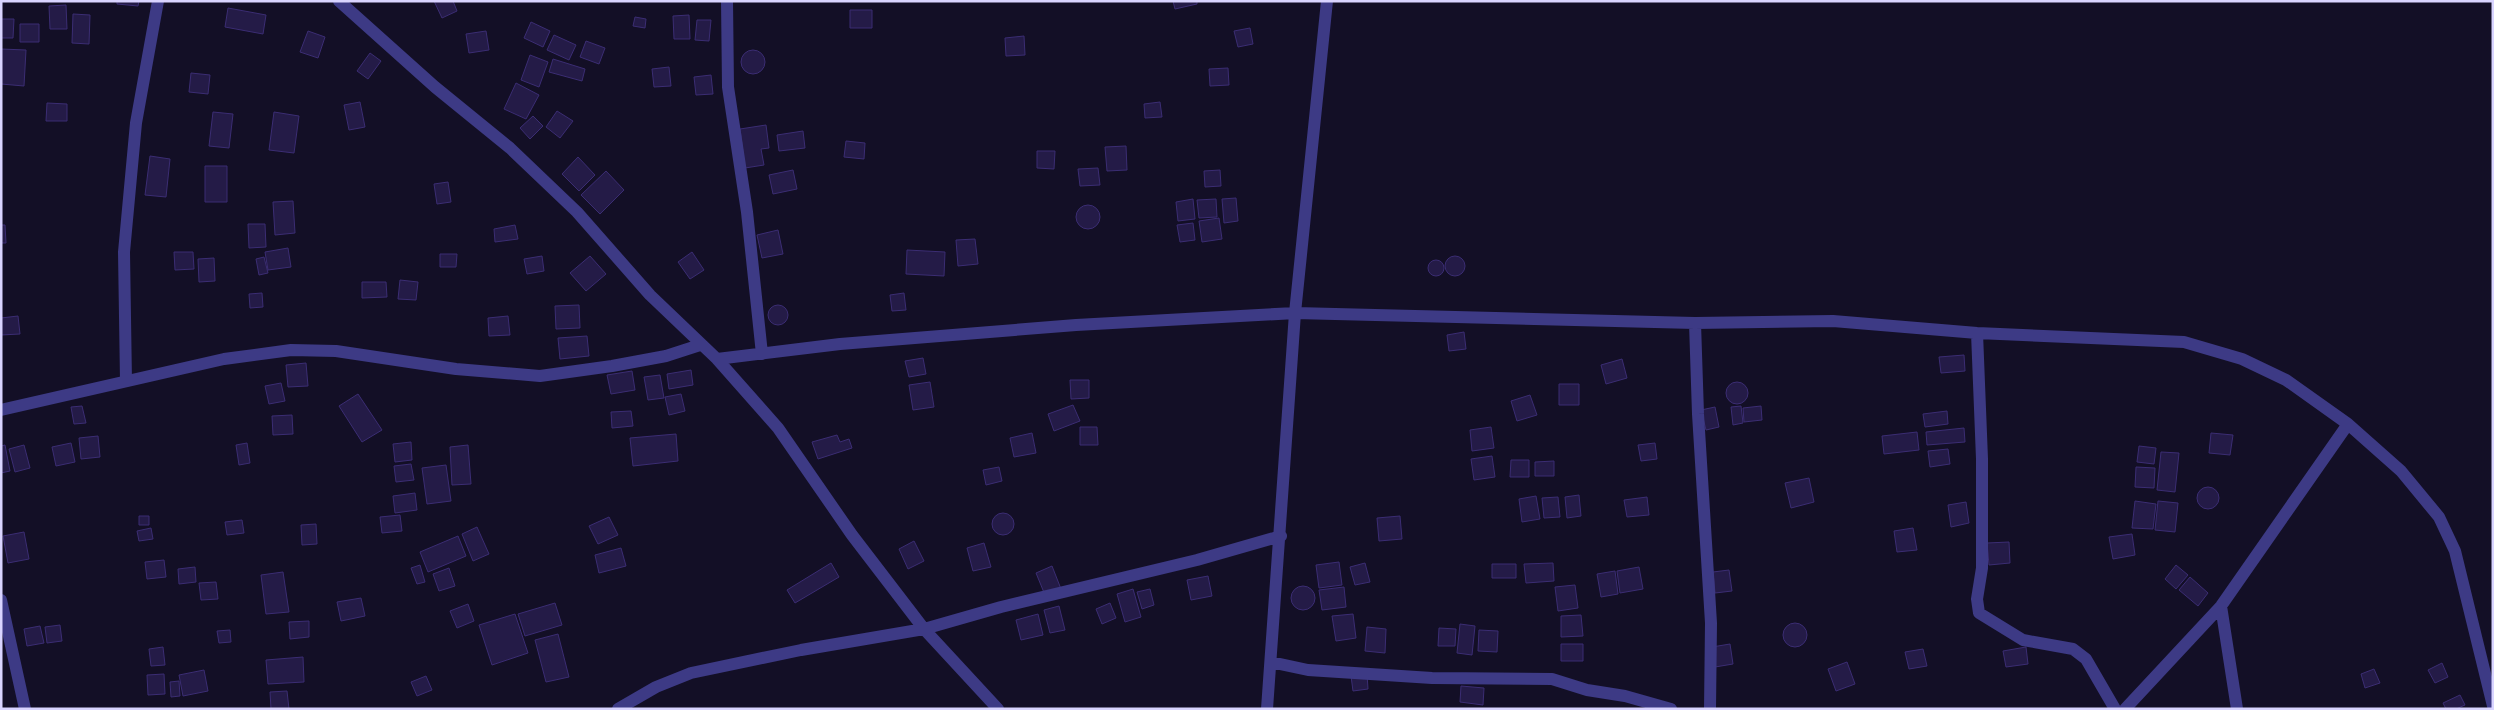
<svg xmlns="http://www.w3.org/2000/svg" width="2494" height="710" font-family="Helvetica,sans-serif">
<rect width="100%" height="100%" fill="#130f26"/>
<path fill="#241b47" stroke="#3b2d73" d="M117 1H139L138 6 117 4Z
M434 1H453L457 11 442 18Z
M1173 1H1197V4L1175 9Z
M66 5 67 29H50L49 6Z
M228 8 266 15 263 34 225 27Z
M850 10H872V28H850Z
M73 14 90 15 89 44 72 43Z
M689 15 690 39H674L673 16Z
M635 17 646 19 645 28 633 26Z
M1 19H14L13 38H1Z
M697 20H711L709 41 695 40Z
M531 22 550 31 543 47 524 38Z
M20 24H39V42H20Z
M1250 28 1253 44 1238 47 1234 31Z
M308 31 325 37 318 58 300 52Z
M486 31 489 50 469 53 466 34Z
M554 35 576 45 569 60 547 50Z
M1024 36 1025 55 1006 56 1005 38Z
M586 41 605 48 599 64 580 57Z
M1 49 26 50 24 86 1 84Z
M741 62a12 12 0 1 1 24 0a12 12 0 1 1-24 0Z
M370 53 381 61 368 79 357 71Z
M530 55 548 62 539 87 521 80Z
M553 59 585 69 582 81 549 72Z
M669 67 671 86 654 87 652 69Z
M1228 68 1229 85 1210 86 1209 69Z
M191 73 210 75 208 94 189 92Z
M711 75 713 94 696 95 694 77Z
M516 83 539 95 526 119 504 109Z
M360 102 365 127 349 130 344 105Z
M1160 102 1162 117 1145 118 1144 104Z
M47 103 67 104V121H46Z
M557 111 573 121 560 138 546 127Z
M213 112 233 114 229 148 209 146Z
M274 112 299 116 294 153 269 150Z
M533 116 543 126 530 139 520 128Z
M766 125 769 148 761 149 764 165 745 168 740 129Z
M803 131 805 148 779 151 777 135Z
M846 141 865 143 864 159 844 157Z
M1126 146 1127 170 1107 171 1105 147Z
M1037 151H1055L1054 169 1037 168Z
M150 156 170 159 166 197 145 195Z
M578 157 595 175 579 191 562 174Z
M205 166H227V202H205Z
M1098 168 1100 185 1080 186 1078 169Z
M793 170 797 189 773 194 769 175Z
M1220 170 1221 186 1205 187 1204 171Z
M606 171 624 190 600 214 581 195Z
M448 182 451 202 437 204 434 184Z
M1236 198 1238 221 1224 223 1222 199Z
M1193 199 1195 219 1178 221 1176 202Z
M1216 199 1217 217 1199 218 1197 200Z
M293 201 295 233 275 235 273 202Z
M1076 217a12 12 0 1 1 24 0a12 12 0 1 1-24 0Z
M1219 218 1222 239 1202 242 1199 221Z
M1193 223 1195 240 1180 242 1177 225Z
M248 224H265L266 247 249 248Z
M1 225H5L6 243H1Z
M515 225 518 239 495 242 494 229Z
M778 230 783 254 762 258 757 235Z
M975 239 978 264 958 266 956 240Z
M288 248 291 267 268 270 265 252Z
M907 250 945 252 944 276 906 274Z
M174 252H193L194 269 175 270Z
M692 252 704 270 690 279 678 262Z
M440 254H457L456 267H440Z
M1445 266a10 10 0 1 1 20 0a10 10 0 1 1-20 0Z
M542 256 544 271 527 274 524 259Z
M590 256 606 274 586 291 570 273Z
M264 257 268 273 259 275 256 259Z
M214 258 215 281 199 282 198 259Z
M1428 268a8 8 0 1 1 16 0a8 8 0 1 1-16 0Z
M400 280 418 282 416 300 398 299Z
M362 282H386L387 297 362 298Z
M262 293 263 307 250 308 249 294Z
M904 293 906 310 892 311 890 295Z
M768 315a10 10 0 1 1 20 0a10 10 0 1 1-20 0Z
M579 305 580 328 556 329 555 306Z
M18 316 20 334 1 335V318Z
M508 316 510 335 489 336 488 318Z
M1464 332 1466 349 1449 351 1447 335Z
M587 336 589 356 560 359 558 338Z
M1964 355 1965 371 1941 373 1939 357Z
M923 358 926 374 909 377 905 361Z
M1622 359 1627 378 1606 384 1601 365Z
M306 363 308 386 288 387 286 365Z
M691 370 693 385 669 389 667 374Z
M632 371 635 390 611 394 607 375Z
M660 375 664 398 648 400 644 377Z
M1070 380H1089V398L1071 399Z
M1726 393a11 11 0 1 1 22 0a11 11 0 1 1-22 0Z
M930 382 934 407 913 410 909 385Z
M281 383 285 401 269 404 265 386Z
M1559 384H1579V405H1559Z
M358 394 382 430 362 442 339 406Z
M681 394 685 411 669 415 665 397Z
M1530 395 1537 415 1517 421 1511 401Z
M1073 405 1080 421 1054 431 1048 414Z
M82 406 86 423 74 424 71 407Z
M1741 406 1743 423 1733 425 1731 407Z
M1761 406 1762 420 1744 422 1743 408Z
M1715 407 1719 427 1706 430 1701 410Z
M631 411 633 426 612 428 611 412Z
M1947 411 1948 424 1925 427 1923 414Z
M292 415 293 434 273 435 272 416Z
M1080 427H1097L1098 445H1080Z
M1491 427 1494 448 1472 451 1470 430Z
M1964 428 1965 442 1927 445 1926 432Z
M1917 432 1919 450 1884 454 1882 436Z
M1032 433 1036 453 1014 457 1010 438Z
M2211 433 2233 435 2230 455 2209 453Z
M676 434 678 461 633 466 630 438Z
M837 435 840 442 849 439 852 448 818 459 812 442Z
M98 436 100 457 81 459 79 438Z
M411 442 412 460 395 462 393 444Z
M71 443 75 462 56 466 52 447Z
M247 443 250 463 239 465 236 445Z
M1655 443 1657 459 1641 461 1638 445Z
M5 445 10 471 1 473V446Z
M24 445 30 468 15 472 9 449Z
M468 445 471 484 452 485 450 447Z
M2139 446 2156 448 2154 464 2137 462Z
M1948 449 1950 464 1930 467 1928 451Z
M2161 452 2179 453 2175 492 2157 490Z
M1492 456 1495 477 1474 480 1471 459Z
M1511 460H1529V477H1510Z
M1554 461V476H1535V462Z
M411 464 414 480 396 482 394 466Z
M446 465 451 501 427 504 422 468Z
M999 467 1002 481 986 485 983 470Z
M2136 467 2155 468 2154 488 2135 487Z
M1809 478 1814 502 1791 508 1785 483Z
M2197 498a11 11 0 1 1 22 0a11 11 0 1 1-22 0Z
M415 493 417 510 395 513 393 496Z
M1579 495 1581 516 1567 518 1565 497Z
M1536 496 1540 519 1522 522 1519 499Z
M1558 497 1560 517 1544 518 1542 498Z
M1647 497 1649 515 1627 517 1624 500Z
M2135 501 2156 504 2153 529 2132 528Z
M2158 501 2178 503 2175 532 2155 530Z
M1966 502 1969 523 1951 527 1948 505Z
M992 524a11 11 0 1 1 22 0a11 11 0 1 1-22 0Z
M400 515 402 531 382 533 380 517Z
M139 516H149V525H139Z
M1400 516 1402 539 1379 541 1377 518Z
M609 517 618 535 598 544 589 526Z
M242 520 244 533 227 535 225 522Z
M316 524 317 544 302 545 301 525Z
M477 527 489 554 473 561 462 534Z
M151 528 153 539 139 541 137 531Z
M1913 528 1917 550 1897 552 1894 531Z
M24 532 29 559 8 563 3 536Z
M2132 534 2135 555 2113 559 2109 537Z
M458 536 466 556 428 572 420 552Z
M914 541 924 561 908 569 899 549Z
M2009 542 2010 563 1989 565 1987 543Z
M984 543 991 567 973 571 967 548Z
M621 548 626 566 599 573 595 555Z
M164 560 166 577 147 579 145 562Z
M1339 562 1342 585 1319 588 1316 565Z
M831 563 839 577 795 603 787 590Z
M1365 563 1370 582 1355 585 1350 567Z
M1553 563 1554 581 1526 583 1524 564Z
M1492 564H1516V578H1492Z
M420 565 425 582 417 584 411 568Z
M2176 565 2188 575 2176 589 2165 579Z
M1052 566 1061 589 1045 595 1036 573Z
M195 567 196 582 179 584 178 569Z
M1639 567 1643 589 1620 593 1617 571Z
M449 568 455 586 439 591 433 574Z
M1729 570 1732 591 1715 593 1713 572Z
M1615 571 1618 594 1601 597 1597 574Z
M283 572 289 612 266 614 261 575Z
M1208 576 1212 596 1191 600 1187 580Z
M2190 577 2208 593 2198 606 2179 590Z
M216 582 218 599 201 600 199 583Z
M1575 585 1578 608 1558 611 1555 587Z
M1291 598a12 12 0 1 1 24 0a12 12 0 1 1-24 0Z
M1344 587 1346 607 1322 610 1319 590Z
M1133 589 1141 617 1125 622 1117 594Z
M1150 589 1154 605 1142 609 1137 592Z
M361 598 365 616 341 621 337 602Z
M555 603 562 625 525 636 518 614Z
M1110 603 1116 618 1102 624 1096 609Z
M468 604 474 621 457 628 450 611Z
M1059 606 1065 630 1050 633 1044 610Z
M515 614 528 653 492 665 479 625Z
M1038 614 1043 635 1021 640 1016 620Z
M1353 614 1356 638 1336 641 1332 616Z
M1581 615 1583 636 1561 637V616Z
M309 621V637L290 639 289 622Z
M1783 635a12 12 0 1 1 24 0a12 12 0 1 1-24 0Z
M1460 624 1475 626 1472 655 1457 653Z
M60 625 62 641 47 643 45 627Z
M40 626 44 643 27 646 24 629Z
M1367 627 1386 629 1385 653 1365 651Z
M1439 628 1456 629 1455 646H1438Z
M230 630 231 642 219 643 217 631Z
M1479 630 1498 631 1497 652 1478 651Z
M558 634 569 677 546 682 535 640Z
M1561 644H1583V661H1561Z
M1730 644 1733 664 1715 667 1712 647Z
M163 647 165 665 151 666 149 649Z
M2026 647 2028 664 2006 667 2003 651Z
M1923 649 1927 666 1909 669 1905 652Z
M303 657 304 682 268 684 266 660Z
M1847 662 1855 684 1836 691 1828 669Z
M2442 663 2448 677 2435 683 2428 670Z
M2374 669 2380 683 2365 688 2361 674Z
M204 670 208 691 183 696 179 675Z
M164 674 165 694 148 695 147 675Z
M1367 674 1368 689 1353 691 1351 676Z
M426 676 432 690 417 696 411 682Z
M179 681 180 696 171 697 170 682Z
M1461 686 1484 688 1483 705 1460 702Z
M287 691 289 709H271L270 692Z
M2460 695 2465 705 2456 709H2446L2443 703Z"/>
<g fill="none" stroke-linecap="round" stroke-linejoin="round">
<path stroke="#3d3a85" stroke-width="12" d="M339 1 435 87 510 148 577 212 650 295 717 359 778 428 852 535 924 629 998 709
M727 1 728 87 747 212 762 354
M1695 323 1698 414 1711 623 1710 709
M1977 333 1982 459V568L1977 599 1979 613 2023 640 2073 649 2086 659 2115 709
M717 359 840 344 1076 325 1295 313 1695 323 1833 321 1977 333 2184 342 2242 359 2286 380 2348 424 2401 471 2439 517 2455 551 2493 706
M126 381 124 252 136 123 158 1
M1 410 224 359 291 350 336 351 456 369 540 376 612 366 666 356 700 345
M1 600 25 709
M2221 606 2237 709
M1271 662 1308 670 1432 678 1552 679 1587 690 1625 696 1671 709
M618 709 656 687 691 673 801 650 924 629 1001 607 1197 560 1281 536
M1267 709 1295 313 1327 1
M2125 709 2221 606 2348 424"/>
</g>
<rect width="2494" height="710" fill="none" stroke="#d9d4ff" stroke-width="5"/>
</svg>
